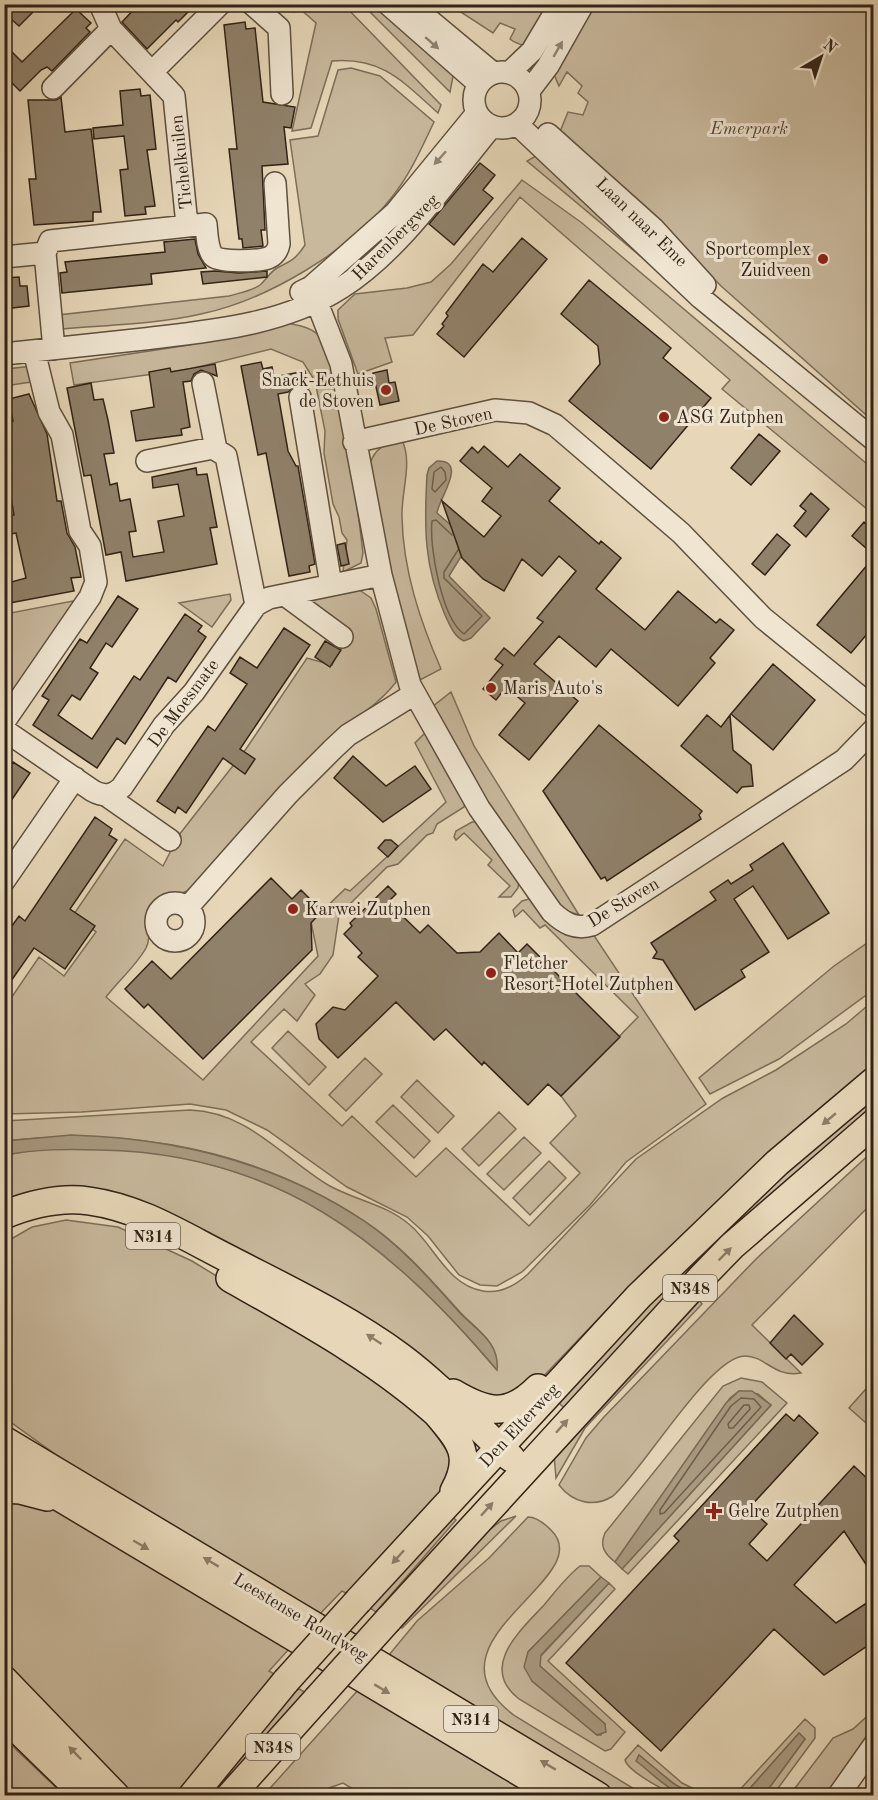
<svg xmlns="http://www.w3.org/2000/svg" width="878" height="1800" font-family="'Old Standard TT',serif">
<rect width="100%" height="100%" fill="#e7d7b8"/>
<filter id="stains"><feTurbulence type="fractalNoise" baseFrequency=".00333" numOctaves="4"/><feColorMatrix values="0 0 0 0 .2 0 0 0 0 .09 0 0 0 0 .02 0 0 0 .5 -.17"/></filter>
<radialGradient id="worn" r=".72"><stop offset=".6" stop-color="#630" stop-opacity="0"/><stop offset="1" stop-color="#630" stop-opacity=".3"/></radialGradient>
<path fill="#c8b89c" stroke="#7c6e59" stroke-width="1.5" d="M285 5H344L441 105 438 113C403 82 383 57 332 61L311 128 292 131 316 23 299 8 294 12Z
M363 5H378L454 71 450 92Z
M450 5H873V421L721 286 646 209 559 134 568 112 583 115 588 102 578 93 582 86 567 72 559 86C553 74 549 55 537 49 527 45 518 46 510 39L515 29 500 23 493 33Z
M351 68 380 76 434 122C422 147 410 175 392 197 350 251 267 300 201 314 158 324 105 325 61 329L58 315 229 296C239 293 252 291 260 285 266 280 270 272 277 268 291 261 296 259 305 245L290 140 318 136 338 70Z
M541 153 707 312 527 161Z
M522 180 582 223 873 469V514L722 389 730 380 520 197 413 335 385 338 392 362 358 374 338 319V310L355 294 407 288 431 282 451 264Z
M283 322C294 325 309 326 317 334 337 353 359 518 363 553L361 563 343 572 347 540 342 533 339 517 333 504 324 453 325 431 315 381 303 362 271 349 190 369 74 385 70 363 189 345Z
M34 366 31 382 5 386V369Z
M402 440C413 463 401 492 402 517 403 570 420 621 441 669L420 680 397 613 370 464C375 447 386 444 402 440Z
M358 589 371 598 376 609 396 682C377 707 348 722 325 743L197 883 187 891 154 904C140 921 154 933 146 948 136 966 118 981 106 997L203 1080 318 956 311 922 345 889 350 891 446 802 415 743 425 733 465 803 464 807 437 824 433 833 427 835 398 864 387 867 339 915 333 955 320 974 305 984 315 995 297 1021 284 1009 251 1042 342 1126 352 1116 416 1177 446 1148 529 1226 580 1173 550 1143 576 1116 561 1096 638 1017 545 925 540 928 523 910 515 917 513 910 522 901 529 899 593 934 706 1104 626 1162 590 1205 522 1272 497 1286 480 1285 459 1275 428 1236 407 1217 347 1187 267 1130 226 1110 190 1104 82 1112 5 1114V1007L39 957 64 976 96 932 74 914 125 839 163 866 179 835 246 749 307 658 332 665 340 645 300 601Z
M230 594 231 600 212 627 179 603Z
M78 600 5 709V614Z
M451 692 474 746 579 915 561 909 475 786 432 707Z
M472 822H477L519 880 518 888 511 897H499L510 886 488 865 492 860 464 833 456 840 454 837 456 831Z
M873 939V990L779 1059 710 1094 699 1078 834 966Z
M873 1001V1069L740 1181 645 1270 536 1384 490 1405 132 1203 5 1208V1155C133 1129 281 1169 382 1252 424 1286 461 1328 496 1369 500 1342 475 1329 459 1311 431 1280 400 1244 364 1221 255 1149 133 1127 5 1141V1121L190 1110C248 1112 282 1157 328 1185 354 1200 386 1204 410 1225 434 1245 447 1285 483 1291 500 1294 516 1285 528 1274L636 1159 723 1098 776 1070 846 1024Z
M288 1031 326 1067 309 1085 272 1048Z
M365 1058 382 1074 346 1111 329 1095Z
M417 1080 454 1116 438 1133 401 1097Z
M873 1089V1112L566 1410 558 1402 667 1281Z
M393 1105 430 1141 414 1158 376 1122Z
M499 1112 516 1129 479 1166 462 1149Z
M524 1137 541 1153 504 1190 487 1174Z
M873 1151V1202L752 1325 801 1373C774 1378 766 1356 745 1356 710 1356 643 1470 613 1496 594 1508 573 1503 559 1485L586 1438 603 1418 756 1259Z
M549 1161 566 1178 530 1215 513 1198Z
M66 1220 118 1227 192 1261 337 1350 447 1435 454 1477 351 1596 342 1591 317 1617 69 1464 5 1418 4 1243 32 1227Z
M699 1300 702 1304 585 1428 556 1478 554 1455Z
M741 1378 762 1382 787 1403 628 1574 622 1569 771 1405 758 1394 739 1391 730 1398 615 1562C605 1554 599 1546 605 1533L723 1386Z
M873 1381V1429L849 1408Z
M4 1495 49 1505 290 1648 269 1671 279 1677 177 1795H123L5 1673Z
M448 1513 456 1520 376 1612 366 1605Z
M516 1516 402 1628 399 1626 488 1531 501 1521Z
M528 1517C536 1517 545 1524 551 1530 601 1579 413 1641 515 1716L644 1795H606L384 1661 417 1621 489 1558Z
M580 1566H589L601 1577 528 1652 532 1681 597 1735H601L605 1724 540 1666 539 1658 609 1583 615 1589 548 1661 625 1732 611 1749 605 1751 519 1699C478 1667 521 1630 544 1605 555 1592 566 1577 580 1566Z
M294 1686 308 1694 219 1795H211L204 1790Z
M359 1689 548 1795H363L343 1783 329 1788 323 1795 263 1796Z
M873 1711V1735L829 1795 789 1796 833 1738 853 1729Z
M805 1719 815 1728V1738L773 1795H764L805 1739 799 1733 744 1795 734 1796Z
M4 1738 64 1795H5Z
M638 1745 682 1783 706 1795C680 1795 659 1771 639 1755L637 1761 681 1795C669 1795 628 1771 625 1760Z"/>
<path fill="#a99a81" stroke="#796a56" stroke-width="1.5" d="M437 461C469 460 438 500 437 513L470 542 449 576 490 618 471 638 464 641C454 637 450 625 445 615 424 566 424 528 427 475L429 468Z
M71 1135C175 1138 277 1163 364 1221 400 1245 431 1280 459 1312 476 1330 500 1342 497 1370 387 1241 277 1153 100 1150 67 1149 37 1149 5 1155V1141Z
M739 1391H752L771 1405 622 1569 615 1562 726 1403Z
M601 1577 609 1583 541 1655 540 1666 605 1724 606 1732 597 1735 532 1681 524 1667 528 1652Z
M799 1733 805 1739 764 1795H744Z
M639 1755 674 1784 694 1795C671 1796 654 1774 636 1761Z"/>
<g fill="none" stroke-linecap="round" stroke-linejoin="round">
<path stroke="#6d5e4c" stroke-width="1.5" d="M441 467 445 472 446 480 435 492 432 489 434 472Z
M452 535 436 520 432 521C429 547 442 619 464 634L482 616 444 578V572L458 550
M741 1398 754 1399 761 1407 664 1513 660 1514V1510L731 1406Z
M744 1405H749L750 1409 733 1428H729L728 1424Z"/>
</g>
<path fill="#90816a" stroke="#312316" stroke-width="1.5" d="M4 4H41L19 26 4 13Z
M139 4H196L178 22 176 20 147 49 122 22Z
M76 9 91 23 86 28 90 32 52 71 47 67 41 70 20 91 4 75V44L22 62Z
M245 22 246 29 255 28 263 102 295 107 291 128 284 127 288 164 262 166 265 230H261L263 246 243 248 242 239H239L229 149H237L224 25Z
M140 89 141 96 150 95 156 149 147 150 155 206 145 207 146 214 125 216 120 170 128 169 124 136 94 139 93 128 123 125 120 91Z
M61 97 65 132 91 129 101 212H93V221L34 225 29 179H36L28 100H56Z
M480 163 495 175 483 190 493 198 454 245 429 224Z
M522 238 547 259 464 357 437 334 444 326 442 324 448 316 446 313 483 264 493 272Z
M195 239 198 254 206 268 151 274 152 284 62 293 60 273 67 272 65 262 165 252 164 242Z
M215 271 239 273 267 271V277L203 284 201 272Z
M19 277 20 286H27L29 306 4 309V278Z
M589 280 671 348 663 358 711 398 651 469 569 401 600 364 598 346 561 314Z
M261 362 263 369 272 367 274 377 305 371 309 388 297 385 288 392 278 394 288 451 296 466H298L315 564 309 566 310 572 289 576 266 453 258 455 241 366Z
M215 364 217 376 201 370 194 374 191 381 183 382 190 427 181 429 182 435 136 441 131 411 154 407 149 372 170 368 171 372Z
M387 370 389 383 395 382 399 401 380 405 373 373Z
M91 383 94 400 103 399 108 420 114 453 104 454 110 485 117 483 120 501 130 499 136 531 129 532 133 557 164 552 158 521 184 516 178 484 153 488 152 477 196 468 197 475 207 474 217 527 210 528 217 564 126 581 121 552 106 555 91 475 84 476 67 388Z
M29 394 47 434 57 501H61L67 533 75 547 81 577 71 578 74 591 4 604V584L26 578 16 533 6 535 4 524V517L14 515 10 491 4 486V422L13 421 9 399Z
M759 434 780 451 751 485 731 468Z
M484 446 508 467 520 454 560 488 549 501 599 544 601 541 621 558 596 589 645 630 678 591 716 623 720 619 734 630 710 658 715 663 678 706 611 649 596 667 559 636 534 664 578 701 529 760 499 735 525 703 506 687 496 700 483 689 503 665 495 659 504 648 514 656 543 622 537 618 576 571 559 556 542 576 522 559 504 591 483 579 462 558 442 501 484 537 501 516 482 501 492 488 460 461 472 447 478 453Z
M811 493 829 509 806 537 794 526 806 511 800 506Z
M864 522 873 530V554L852 536Z
M777 534 790 545 765 575 752 564Z
M345 543 349 564 341 566 337 545Z
M873 558V627L851 653 817 625Z
M118 596 138 609 112 647 106 643 90 668 98 673 80 700 72 695 58 715 92 739 134 676 140 680 185 614 202 626 198 631 206 637 176 682 168 677 125 744 117 738 97 768 33 725 49 700 42 696 80 639 87 643Z
M284 628 310 645 240 749 255 759 245 774 223 758 186 813 178 807 175 813 157 801 208 726 215 731 247 684 230 673 240 657 257 668Z
M325 641 341 650 330 667 315 657Z
M773 664 815 700 773 750 731 714Z
M707 715 721 727 730 715 733 750 751 765 753 786 742 787 737 793 681 746Z
M599 725 702 811 699 815 701 819 607 881 605 877 601 879 543 791Z
M353 756 386 786 415 766 431 789 383 822 334 778Z
M13 762 30 773 4 811V764L9 767Z
M95 817 112 829 109 835 117 840 70 909 95 926 65 969 34 948 4 991V937L19 916 25 921Z
M385 840H391L398 846 388 857 378 848Z
M783 843 829 913 788 939 753 886 734 899 769 952 741 970 745 977 695 1010 663 960 653 958 657 952 651 943 716 900 710 892 728 880 731 884 753 870 750 865Z
M271 878 292 899 301 890 322 911 311 923 312 950 203 1059 148 1004 144 1008 125 989 152 961 171 979Z
M388 886 396 894 388 902 420 933 428 925 457 953 480 952 499 933 518 953 527 944 620 1037 561 1096 548 1084 528 1105 484 1062 482 1065 446 1029 434 1040 396 1002 338 1058 319 1039 316 1024 333 1007 345 1010 378 976 358 957 362 953 344 934 352 926 350 923Z
M794 1315 823 1344 802 1365 791 1354 786 1359 770 1343Z
M786 1414 794 1421 799 1415 818 1433 749 1508 767 1524 749 1544 767 1561 854 1466 873 1484V1499L869 1503 873 1509V1575L844 1531 794 1585 836 1623 873 1599V1642L824 1675 774 1629 661 1751 566 1663 679 1541 674 1536Z"/>
<g fill="none" stroke-linecap="round" stroke-linejoin="round">
<g stroke="#5e503e" stroke-width="24">
<path id="minor" d="M100 4 111 29 174 96 187 225
M252 4 279 28 282 94
M388 4 479 84
M410 4 493 73
M153 71 220 4
M474 100a28 28 0 1 1 56 0a28 28 0 1 1-56 0Z
M509 73 532 51 560 4
M53 88 111 29
M529 91 548 66 583 4
M517 124 701 298 874 440
M548 134 654 229 705 285
M45 253 54 349
M4 257 45 253 50 241 206 224C207 234 207 248 213 256 219 263 259 261 268 258 274 256 278 250 279 244L275 183
M311 287 341 364 381 575 410 685 479 808 552 912C564 923 575 930 592 925L844 760 874 729
M301 292 311 287 395 213 477 113
M4 354C51 349 98 344 144 339 211 331 283 325 341 288 401 250 447 180 492 126
M203 383 216 449
M300 397 331 585
M354 442 495 410 529 413 555 425 681 533 763 618 874 708
M147 461 213 448 226 456 256 605
M285 595 342 637
M4 722 90 597 96 582 90 546 80 531 62 435 49 412 34 351
M4 730 93 791C104 797 113 796 122 787L164 725 194 692 256 605 269 598 381 575
M107 796 170 840
M4 881 75 778
M156 922a19 19 0 1 1 38 0a19 19 0 1 1-38 0Z
M188 907 288 794 334 748 348 735 414 694
M838 1796 874 1745"/>
</g>
<g stroke="#312316" stroke-width="30">
<path id="major" d="M4 1215C31 1204 61 1197 89 1201 141 1208 185 1237 231 1260 289 1290 348 1318 401 1357 440 1386 475 1425 511 1458
M230 1278C304 1320 380 1361 443 1419
M453 1393C487 1413 508 1418 538 1388
M438 1415C461 1442 473 1457 454 1491
M4 1440 598 1796
M4 1464 560 1796
M4 1489 20 1490 47 1497
M358 1601 639 1296 777 1163 874 1081
M388 1620 700 1279 732 1246 874 1123
M4 1680 116 1796
M4 1716 86 1796
M192 1796 286 1681
M230 1796 317 1699"/>
</g>
<use href="#minor" stroke="#efe5d1" stroke-width="21"/>
<use href="#major" stroke="#e7d7b8" stroke-width="27"/>
<g stroke="#312316" stroke-width="30" stroke-linecap="butt">
<path id="major-bridge" d="M286 1681 358 1601
M317 1699 388 1620"/>
</g>
<use href="#major-bridge" stroke="#e7d7b8" stroke-width="27"/>
</g>
<defs><path id="oneway-solid" d="M-6-.8H1V-3.2L6.5 0L1 3.2V.8H-6Z" transform="scale(1.5)"/></defs>
<g fill="#908474">
<use href="#oneway-solid" transform="translate(432 43) rotate(41)"/>
<use href="#oneway-solid" transform="translate(558 49) rotate(-60)"/>
<use href="#oneway-solid" transform="translate(440 158) rotate(132)"/>
</g>
<g fill="#8c7d67">
<use href="#oneway-solid" transform="translate(829 1119) rotate(140)"/>
<use href="#oneway-solid" transform="translate(725 1254) rotate(-45)"/>
<use href="#oneway-solid" transform="translate(374 1339) rotate(-147)"/>
<use href="#oneway-solid" transform="translate(562 1426) rotate(-48)"/>
<use href="#oneway-solid" transform="translate(487 1509) rotate(-48)"/>
<use href="#oneway-solid" transform="translate(141 1545) rotate(30)"/>
<use href="#oneway-solid" transform="translate(398 1557) rotate(132)"/>
<use href="#oneway-solid" transform="translate(211 1562) rotate(-149)"/>
<use href="#oneway-solid" transform="translate(382 1689) rotate(31)"/>
<use href="#oneway-solid" transform="translate(75 1753) rotate(-134)"/>
<use href="#oneway-solid" transform="translate(548 1765) rotate(-149)"/>
</g>
<g fill="#8f2418" stroke="#efe5d1" stroke-width="2">
<circle cx="823" cy="259" r="6"/>
<circle cx="386" cy="390" r="6"/>
<circle cx="664" cy="417" r="6"/>
<circle cx="491" cy="688" r="6"/>
<circle cx="293" cy="909" r="6"/>
<circle cx="491" cy="973" r="6"/>
<path d="M711 1502h6v6h6v6h-6v6h-6v-6h-6v-6h6z"/>
</g>
<g text-anchor="middle" stroke-width="6" stroke-linejoin="round" paint-order="stroke">
<g fill="#efe5d1" stroke="#6a5d4e" stroke-width="1.5">
<rect x="126" y="1223" width="54" height="26" rx="4.5"/>
<rect x="663" y="1275" width="54" height="26" rx="4.5"/>
<rect x="444" y="1706" width="54" height="26" rx="4.5"/>
<rect x="246" y="1734" width="54" height="26" rx="4.5"/>
</g>
<g font-size="16" font-weight="bold" fill="#312316">
<text x="153" y="1242">N314</text>
<text x="690" y="1294">N348</text>
<text x="471" y="1725">N314</text>
<text x="273" y="1753">N348</text>
</g>
<g font-size="18" font-style="italic" fill="#574838" stroke="#efe5d1">
<text x="749" y="134">Emerpark</text>
</g>
<g font-size="18" fill="#312316" stroke="#efe5d1">
<text transform="translate(181 162) rotate(-96)" y="6">Tichelkuilen</text>
<text transform="translate(642 222) rotate(44)" y="6">Laan naar Eme</text>
<text transform="translate(395 237) rotate(-45)" y="6">Harenbergweg</text>
<text transform="translate(453 421) rotate(-12)" y="6">De Stoven</text>
<text transform="translate(183 703) rotate(-53)" y="6">De Moesmate</text>
<text transform="translate(623 902) rotate(-31)" y="6">De Stoven</text>
<text transform="translate(519 1425) rotate(-47)" y="6">Den Elterweg</text>
<text transform="translate(301 1617) rotate(31)" y="6">Leestense Rondweg</text>
</g>
<g font-size="18" fill="#312316" stroke="#efe5d1" text-anchor="start">
<text x="811" y="255" text-anchor="end">Sportcomplex<tspan x="811" dy="21">Zuidveen</tspan></text>
<text x="374" y="386" text-anchor="end">Snack-Eethuis<tspan x="374" dy="21">de Stoven</tspan></text>
<text x="676" y="423">ASG Zutphen</text>
<text x="503" y="694">Maris Auto's</text>
<text x="305" y="915">Karwei Zutphen</text>
<text x="503" y="969">Fletcher<tspan x="503" dy="21">Resort-Hotel Zutphen</tspan></text>
<text x="728" y="1517">Gelre Zutphen</text>
</g>
</g>
<rect width="878" height="1800" fill="none" stroke="#e7d7b8" stroke-width="24"/>
<rect x="6" y="6" width="866" height="1788" fill="none" stroke="#312316" stroke-width="3"/>
<rect x="12" y="12" width="854" height="1776" fill="none" stroke="#312316" stroke-width="1.5"/>
<g transform="translate(821 57) rotate(39)" stroke="#efe5d1" stroke-width="4.5" paint-order="stroke">
<path d="M0-4.5L10 22L0 15L-10 22Z" fill="#312316"/>
<text y="-9" font-size="16" font-weight="bold" text-anchor="middle" fill="#312316">N</text>
</g>
<rect width="100%" height="100%" filter="url(#stains)"/>
<rect width="100%" height="100%" fill="url(#worn)"/>
</svg>
